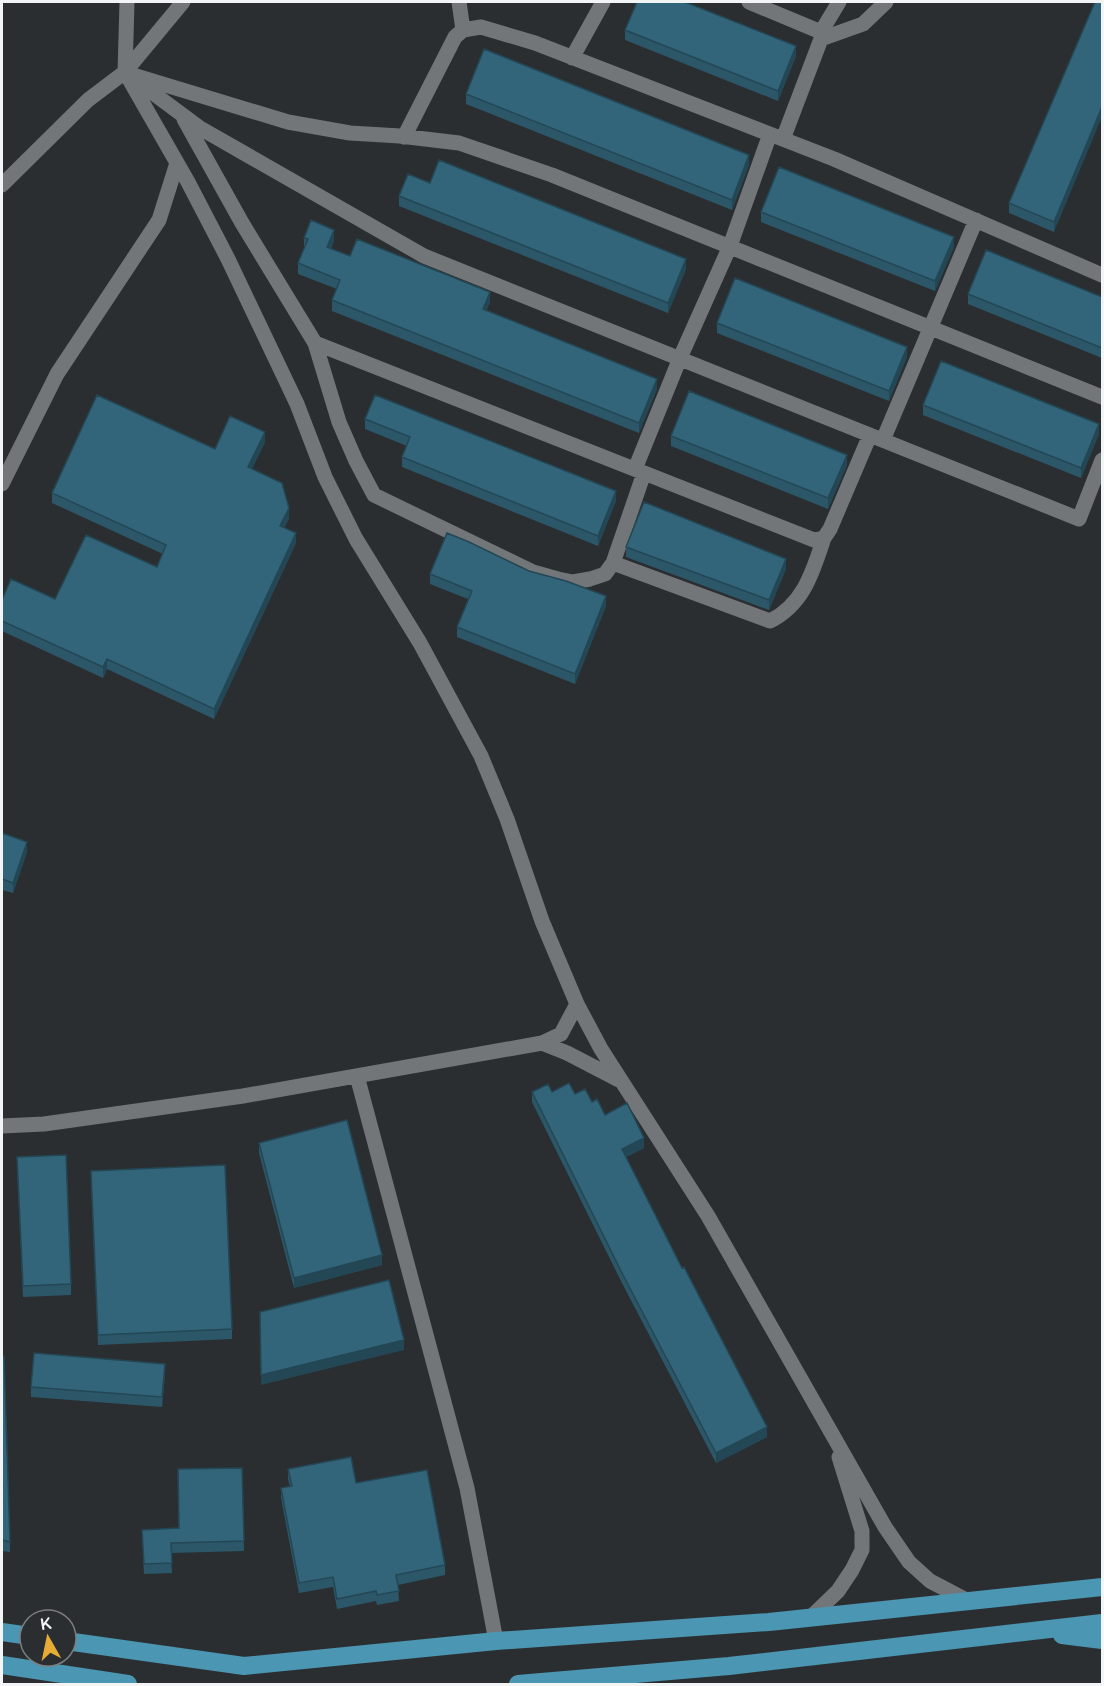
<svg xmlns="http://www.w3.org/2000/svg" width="1104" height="1686" font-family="'Varela Round',sans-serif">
<rect width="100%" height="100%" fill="#2b2e30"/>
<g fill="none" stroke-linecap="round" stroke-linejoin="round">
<path stroke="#737678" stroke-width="15" d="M127 2 125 72 188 182 228 259 297 404 325 477 356 539 420 643 481 756 507 819 542 921 577 1004 601 1049 708 1216 885 1527 909 1562 930 1581 968 1601
M459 2 463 30
M749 2 821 32V39L783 139
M821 32 839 2
M821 39 863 24 886 2
M572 58 603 2
M130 76 200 128 424 256 1079 519 1102 460
M136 76 288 122 350 133 400 136 459 143 552 175 1102 397
M184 119 242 223 315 343 339 422 356 461 374 495 533 572 558 579 573 582 590 579 605 574 613 563 644 473
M404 137 455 37 463 30 481 27 535 43 834 159 1102 275
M2 185 88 100 125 72 183 2
M315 343 814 540 824 538 830 529 870 435
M883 440 976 220
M635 469 680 358 730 246 770 134
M2 484 57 374 159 220 177 163
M613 563 770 621C804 604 813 571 824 538
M542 1043 567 1053 621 1081
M357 1076 467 1488 496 1641
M2 1126 44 1124 243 1096 542 1043 561 1034 577 1004
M810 1618 838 1591 852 1570 862 1550V1531L839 1457"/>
<path stroke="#4b96b2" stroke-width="18" d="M2 1632 30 1636
M1062 1635 1102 1640
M66 1641 244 1666 496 1641 769 1622 1102 1587
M2 1665 128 1684
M518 1684 729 1666 1102 1623"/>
</g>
<path fill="#2c5769" d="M1095 2 1054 232 1009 213V203Z
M625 30 796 56 778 101 625 40Z
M466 94 749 165 732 210 466 104Z
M430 183 686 269 668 313 399 206V196Z
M761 212 954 247 935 291 761 222Z
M304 238 334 240 331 249 350 256 490 302 486 311 657 389 639 433 332 311V300L337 289 298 274V263L304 248Z
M968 294 1102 297V358L968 304Z
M717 323 907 357 889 401 717 333Z
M923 405 1099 434 1081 478 923 415Z
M365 419 616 501 598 546 402 467V457L407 446 365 429Z
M671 436 847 465 828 509 671 446Z
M265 442 252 469 289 518 284 528 296 543 214 719 107 669 103 678 2 631V600L55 599 157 567 163 554 52 503V493L215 449Z
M626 547 786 569 769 610 626 557Z
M529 571 606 606 575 684 457 637V627L468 599 430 584V574Z
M2 833 27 852 13 893 2 890Z
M532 1092H552L575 1094 592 1102 605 1115 644 1148 626 1157 767 1437 716 1463 622 1283 532 1102Z
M259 1143 382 1265 294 1288 259 1153Z
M17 1167 71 1284V1295L23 1297Z
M91 1181 232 1329V1339L98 1345Z
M2 1356 10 1542V1552L2 1551Z
M165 1374 162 1407 31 1397V1387Z
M242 1468 244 1551 171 1553 172 1573 144 1574 142 1530 179 1528Z
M288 1469 356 1483 445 1565V1575L398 1585 399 1601 377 1605 376 1601 337 1609 333 1587 299 1593 281 1498V1488L290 1487 288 1479Z"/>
<path fill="#244755" d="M796 46V56L778 101V91Z
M1102 107V117L1054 232V222Z
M749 155V165L732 210V200Z
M334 230V240L327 257V247Z
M954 237V247L935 291V281Z
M686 259V269L668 313V303Z
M490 292V302L483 319V309Z
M907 347V357L889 401V391Z
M657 379V389L639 433V423Z
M1099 424V434L1081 478V468Z
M265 432V442L248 477V467Z
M847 455V465L828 509V498Z
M616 491V501L598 546V536Z
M289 508V518L280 536V526Z
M296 533V543L214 719V709Z
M786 559V569L769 610V600Z
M606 596V606L575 684V674Z
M107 659V669L103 678V667Z
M27 842V852L13 893V883Z
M644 1138V1148L622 1159V1149Z
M382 1255V1265L294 1288V1278Z
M404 1340V1350L261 1385V1375Z
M165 1364V1374L162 1407V1397Z
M767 1427V1437L716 1463V1453Z"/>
<path fill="#33657a" stroke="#244755" stroke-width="1.5" d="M637 2H685L796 46 778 91 625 30Z
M1095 2H1102V107L1054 222 1009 203Z
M484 49 749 155 732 200 466 94Z
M439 160 686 259 668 303 399 196 408 174 430 183Z
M779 167 954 237 935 281 761 212Z
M311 220 334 230 327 247 350 256 357 239 490 292 483 309 657 379 639 423 332 300 340 280 298 263 308 239 304 238Z
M986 250 1102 297V348L968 294Z
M735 278 907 347 889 391 717 323Z
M941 361 1099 424 1081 468 923 405Z
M689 391 847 455 828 498 671 436Z
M97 395 215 449 230 416 265 432 248 467 282 483 289 508 280 526 296 533 214 709 107 659 103 667 2 621V600L11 579 55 599 86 535 157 567 166 545 52 493Z
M375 395 616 491 598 536 402 457 410 437 365 419Z
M644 502 786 559 769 600 626 547Z
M447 533 469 542 529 571 566 581 606 596 575 674 457 627 472 591 430 574Z
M2 833 27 842 13 883 2 879Z
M569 1083 575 1094 585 1089 592 1102 597 1099 605 1115 627 1103 644 1138 622 1149 682 1268 684 1267 767 1427 716 1453 622 1273 532 1092 548 1084 552 1092Z
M347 1120 382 1255 294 1278 259 1143Z
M66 1155 71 1284 23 1286 17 1157Z
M225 1165 232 1329 98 1335 91 1171Z
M389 1280 404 1340 261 1375 260 1312Z
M34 1353 165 1364 162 1397 31 1387Z
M2 1356H4L10 1542 2 1540Z
M351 1457 356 1483 427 1470 445 1565 396 1575 399 1591 377 1595 376 1591 337 1599 333 1577 299 1583 281 1488 292 1486 288 1469Z
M242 1468 244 1541 171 1543 172 1563 144 1564 142 1530 179 1528 178 1469Z"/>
<rect width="1104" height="1686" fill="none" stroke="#f2f4f5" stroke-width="6"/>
<g transform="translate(48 1638) rotate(351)"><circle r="28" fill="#2b2e30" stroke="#7b7d7f" stroke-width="1.5"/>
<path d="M0-4.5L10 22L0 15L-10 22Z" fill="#e6ac36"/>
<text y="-9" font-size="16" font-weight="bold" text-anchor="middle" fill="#f2f4f5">K</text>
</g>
</svg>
